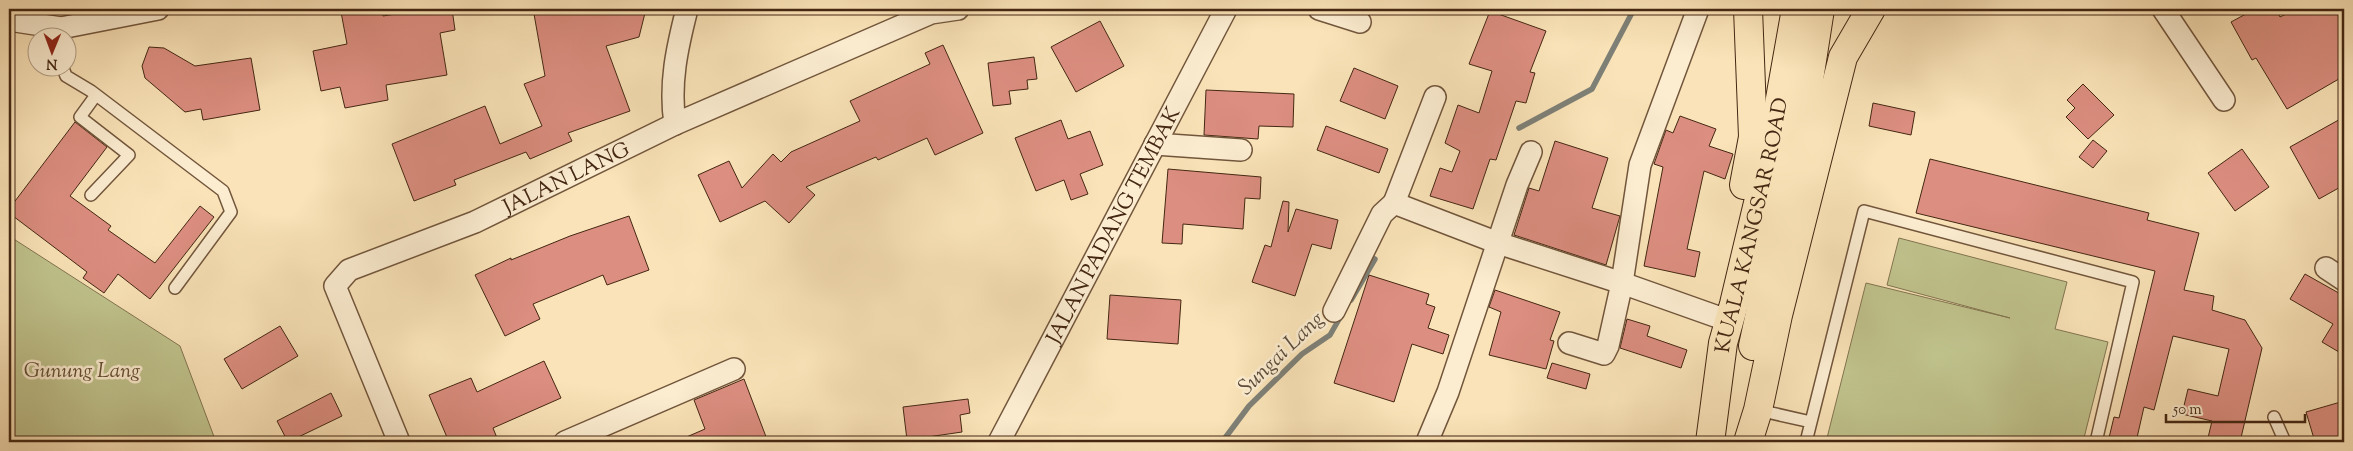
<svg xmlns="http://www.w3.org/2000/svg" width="2353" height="451" font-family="'Sorts Mill Goudy',serif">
<rect width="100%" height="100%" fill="#fae3b8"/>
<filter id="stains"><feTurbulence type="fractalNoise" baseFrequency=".004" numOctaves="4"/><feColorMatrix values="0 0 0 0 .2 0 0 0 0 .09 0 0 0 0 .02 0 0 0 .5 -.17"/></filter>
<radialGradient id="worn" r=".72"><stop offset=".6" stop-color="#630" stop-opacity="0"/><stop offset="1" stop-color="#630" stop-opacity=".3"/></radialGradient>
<path fill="#c0c38d" stroke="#827550" d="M9 236 180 346 216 442H9Z
M1899 238 2067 282 2055 329 2108 342 2083 442H1826L1866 283 2010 318 1887 285Z"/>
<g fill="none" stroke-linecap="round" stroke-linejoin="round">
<path stroke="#7e8077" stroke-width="5.5" d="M1519 128 1592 89 1634 9
M1351 300 1375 259
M1222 442 1249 406 1302 354 1330 335 1342 314"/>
</g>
<path fill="#dc8e80" stroke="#442713" d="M360 9H382L383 16 426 9H452L455 30 440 33 447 75 386 85 388 100 345 108 340 87 321 91 313 51 347 44 341 12Z
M564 9H646L639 37 606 46 630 111 568 133 572 141 530 159 526 152 454 180 456 185 414 201 392 144 485 106 500 144 542 126 524 84 545 76 534 14Z
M2255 9H2276L2280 17 2296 9H2344V76L2287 109 2256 58 2252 60 2231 22Z
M1490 11 1546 31 1530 72 1535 73 1526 103 1516 101 1496 160 1490 159 1473 209 1430 196 1440 168 1452 172 1460 151 1445 143 1458 105 1479 113 1492 71 1469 64Z
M1100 21 1124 66 1076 92 1051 47Z
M943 45 983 133 935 155 927 138 878 160 876 157 806 187 815 195 789 223 765 201 720 222 698 175 729 161 742 188 773 154 781 162 791 152 860 121 850 101 930 64 925 53Z
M149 47 164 48 195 66 251 58 260 110 203 120 201 109 185 112 145 78 142 66Z
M1034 57 1037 79 1027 80 1028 89 1009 91 1011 104 993 106 988 63Z
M1354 68 1398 86 1385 119 1340 101Z
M2083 84 2114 115 2088 139 2066 117 2075 108 2067 100Z
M1206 90 1294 94 1293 127 1259 126 1258 139 1204 135Z
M1873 103 1915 112 1911 135 1869 126Z
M1680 116 1716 129 1709 146 1733 154 1725 179 1704 171 1687 249 1700 252 1695 277 1644 266 1663 167 1654 164 1666 130 1673 133Z
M2344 117V185L2319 199 2290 147Z
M1061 120 1068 139 1090 131 1103 165 1080 174 1088 194 1071 200 1064 180 1036 191 1015 138Z
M75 122 107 147 70 196 111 226 108 230 155 263 200 206 214 217 150 299 118 274 104 293 83 278 87 272 9 213V209Z
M1326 126 1388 149 1379 173 1317 150Z
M2093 140 2107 151 2093 168 2079 157Z
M1555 141 1608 158 1592 208 1620 216 1606 265 1514 235 1529 188 1539 191Z
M2242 149 2269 187 2235 211 2208 173Z
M1930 159 2149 213 2147 220 2199 233 2184 290 2214 296 2212 310 2245 320 2262 348 2240 442H2207L2212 421 2182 414 2188 389 2218 396 2229 349 2173 336 2154 410 2144 407 2136 442H2108L2114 417 2119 418 2155 271 1916 213Z
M1168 169 1261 177 1260 199 1245 198 1243 229 1183 224 1182 244 1162 243Z
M1283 201 1289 202 1288 232 1296 209 1338 220 1331 249 1312 244 1295 296 1252 282 1265 245 1271 247Z
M629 216 649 270 607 285 603 275 533 304 540 319 505 336 475 275 511 258V260L570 236Z
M2305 274 2344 296V355L2322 342 2333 324 2290 299Z
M1369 275 1429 294 1426 304 1435 307 1428 328 1449 335 1443 354 1412 344 1394 402 1334 383Z
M1495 290 1560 312 1550 340 1554 341 1546 369 1489 355 1501 312 1489 307Z
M1110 295 1181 300 1178 344 1107 339Z
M1627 319 1650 326 1647 336 1687 350 1681 368 1620 348Z
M280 326 298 356 242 389 224 359Z
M544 361 561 398 493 428 497 438 487 442H449L429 395 471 378 477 392Z
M1552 363 1590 374 1586 389 1547 378Z
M744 379 768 442H675L705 429 694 400Z
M331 393 342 416 288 442 277 421Z
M968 399 970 413 960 415 962 432 907 440 903 407Z
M2344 401V442H2315L2306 412Z"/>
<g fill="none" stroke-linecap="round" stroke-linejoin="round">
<g stroke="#72563c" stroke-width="14">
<path id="service" d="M63 68 66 76 91 91 223 191 231 212 175 288
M91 195 129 155 80 117 96 95
M1758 410 1811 422
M2274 417 2285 442
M1806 442 1864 211 2133 282 2096 442"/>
</g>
<g stroke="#72563c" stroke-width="24">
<g id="minor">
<path d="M1319 9 1360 22"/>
<path d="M2163 9 2224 100"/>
<path d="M9 20 61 28 158 9"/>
<path d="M675 124C669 84 677 48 687 9"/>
<path d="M1155 144 1241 150"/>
<path d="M1394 203 1435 97"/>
<path d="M2326 268 2344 280"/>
<path d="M1334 311 1382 214 1394 203 1498 243 1622 283 1718 317"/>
<path d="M1569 343 1604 354 1608 346 1622 283 1640 165 1698 9"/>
<path id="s1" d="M399 442 335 286 349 270 475 222 675 124 931 13 958 9"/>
<path d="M565 442 734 369"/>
<path id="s2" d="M999 442 1226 9"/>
<path d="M1427 442 1448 392 1517 185 1531 152"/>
</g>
</g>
<g stroke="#442713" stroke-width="30">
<g id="trunk">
<path d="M1744 185 1753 137 1748 9"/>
<path d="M1753 346 1806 99 1820 9"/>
<path id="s3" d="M1710 442 1723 343 1734 304 1772 144 1796 9"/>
<path d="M1748 442 1758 410 1778 315 1843 57 1871 9"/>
</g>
</g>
<use href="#service" stroke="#fcedd1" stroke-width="11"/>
<use href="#minor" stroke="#fcedd1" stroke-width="21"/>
<use href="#trunk" stroke="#fae3b8" stroke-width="28"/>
</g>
<g text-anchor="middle" stroke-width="5" stroke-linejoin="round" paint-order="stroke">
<g font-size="21" fill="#442713" stroke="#fcedd1">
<text dy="7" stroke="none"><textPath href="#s1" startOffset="426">JALAN LANG</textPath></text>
<text dy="7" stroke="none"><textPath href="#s2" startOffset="245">JALAN PADANG TEMBAK</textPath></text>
<text dy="7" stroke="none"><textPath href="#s3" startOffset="221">KUALA KANGSAR ROAD</textPath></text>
</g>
<g font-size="21" font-style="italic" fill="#634e32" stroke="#fcedd1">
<text x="82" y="377">Gunung Lang</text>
</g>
<g font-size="22" font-style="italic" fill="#5c4c3d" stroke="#fcedd1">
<text transform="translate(1280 352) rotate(-44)" y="8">Sungai Lang</text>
</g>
</g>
<rect width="2353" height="451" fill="none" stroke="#fae3b8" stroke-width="30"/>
<rect x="10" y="10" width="2333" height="431" fill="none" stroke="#442713" stroke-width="2.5"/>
<rect x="15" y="15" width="2323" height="421" fill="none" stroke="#442713"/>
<g transform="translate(52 52) rotate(181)"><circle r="24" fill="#fcedd1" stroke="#b29e85"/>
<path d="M0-4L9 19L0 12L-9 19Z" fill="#8f2418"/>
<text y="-8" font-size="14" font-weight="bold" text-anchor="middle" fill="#442713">N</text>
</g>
<path d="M2166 414v8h139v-8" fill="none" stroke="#442713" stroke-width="2.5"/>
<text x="2173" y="414" font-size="15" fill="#442713" stroke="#fcedd1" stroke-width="4" paint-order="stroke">50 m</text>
<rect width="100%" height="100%" filter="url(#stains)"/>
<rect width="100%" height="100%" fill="url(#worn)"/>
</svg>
